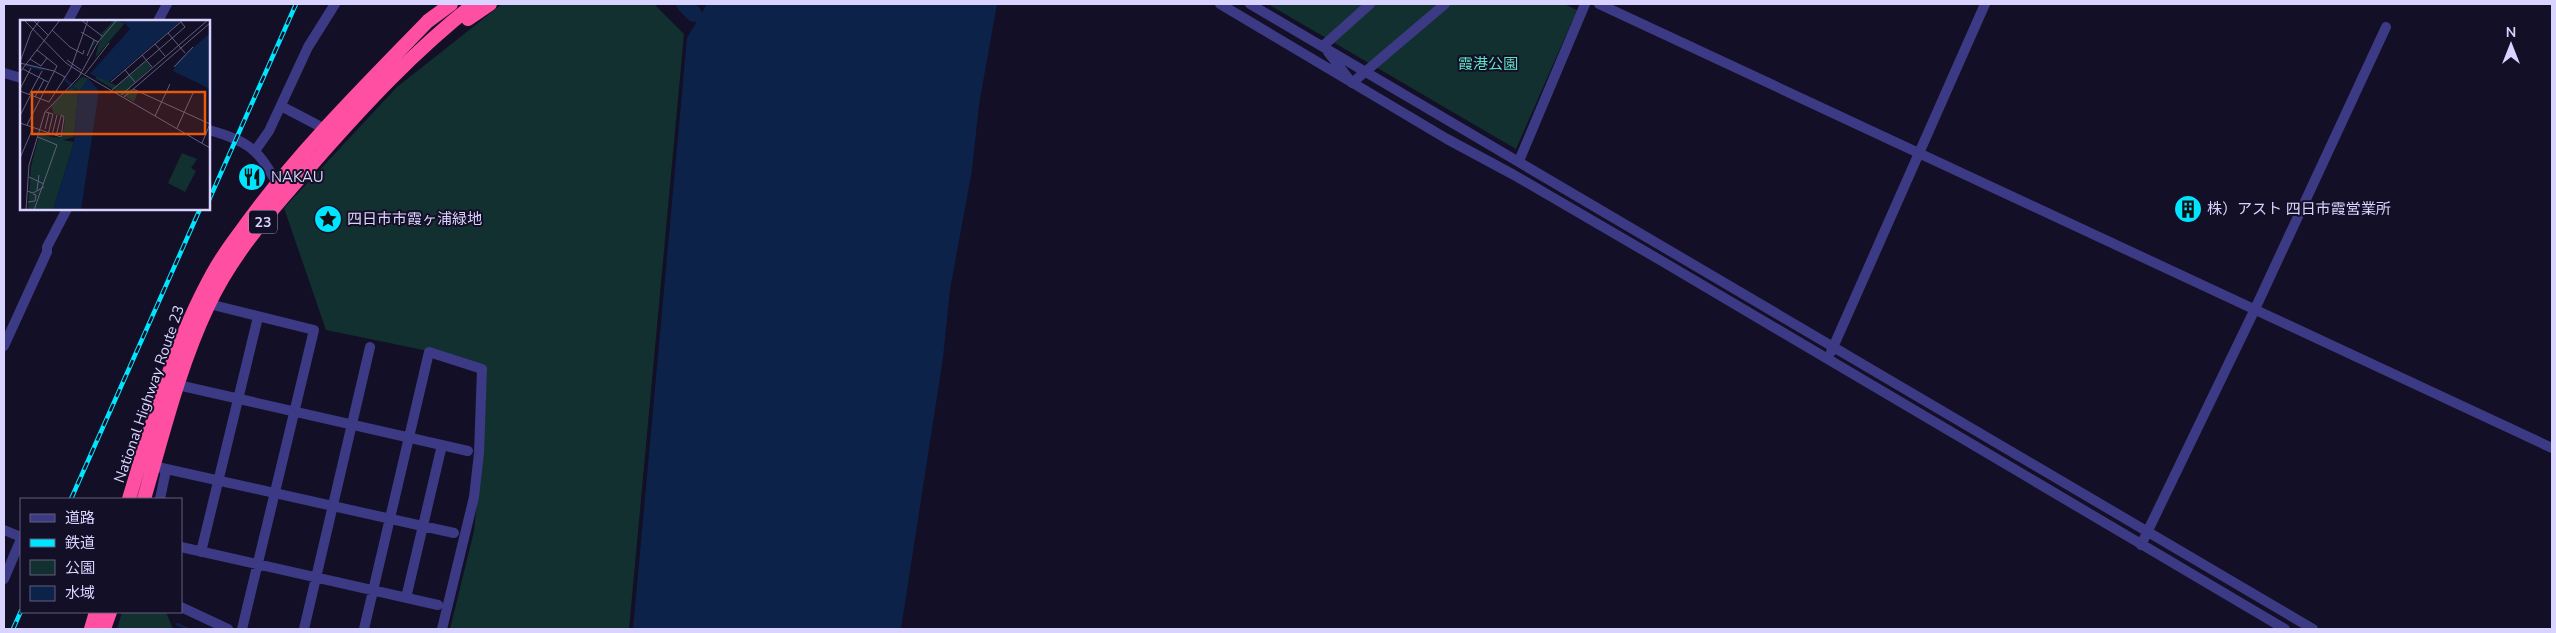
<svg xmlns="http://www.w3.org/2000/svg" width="2556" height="633" font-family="'Nunito Sans','Noto Sans JP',sans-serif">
<rect width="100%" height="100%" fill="#130f26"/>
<path fill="#12302f" d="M502 4H654L684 34 629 629H450L474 531 483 447 487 370 438 353 326 330 284 208 397 87Z
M1268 4H1564L1577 10 1516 149Z
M122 612H166L173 629H117Z"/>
<path fill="#0c2248" d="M707 4H997L979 105 972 170 950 290 943 358 901 629H633L687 38Z"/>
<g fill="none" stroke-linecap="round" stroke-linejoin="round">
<path stroke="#0c2248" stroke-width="2.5" d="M177 624 188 629"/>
<path stroke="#0c2248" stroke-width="16" d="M684 4 694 14"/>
<path stroke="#3d3a85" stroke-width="10" d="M1220 4 1447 139 1514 175 1660 260 2285 629
M1250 4 2313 629
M1599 4 2552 448
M68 21 77 4
M158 21 167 4
M1323 46 1370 4
M1328 52 1352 83 1445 4
M4 73 21 78
M281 106 325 129
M209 130C251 142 259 150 280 189
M255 151 269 131 308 47 335 4
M1519 161 1585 4
M209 304 314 330 242 629
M4 346 47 252V247L67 209
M1831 352 1985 4
M178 385 468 451
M153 466 454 533
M160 499 166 470
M4 530 21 537
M2141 545 2255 309 2386 27
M181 547 438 605
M201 552 258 317
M4 579 21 539
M406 598 442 445
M181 607 228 629
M304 629 370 347
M364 629 429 352 482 369 479 453 474 497 442 629"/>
<path stroke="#ff4fa3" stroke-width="14" d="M468 19 490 4
M129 499C152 423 174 343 213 273 223 254 237 237 249 220 302 148 366 85 428 21L451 4
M144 499C163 434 179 367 208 306 233 252 274 207 313 163 363 106 414 51 474 4
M91 629 96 612
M104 629 110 612"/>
<g stroke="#00e5ff" stroke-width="4.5">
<path id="rail" d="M209 200 296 4
M71 499 200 209
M13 629 21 611"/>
</g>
<use href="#rail" stroke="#130f26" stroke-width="2.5" stroke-dasharray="8" stroke-linecap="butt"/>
</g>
<defs>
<g id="restaurant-disc" transform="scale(1.4375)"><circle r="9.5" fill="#00e5ff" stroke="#130f26"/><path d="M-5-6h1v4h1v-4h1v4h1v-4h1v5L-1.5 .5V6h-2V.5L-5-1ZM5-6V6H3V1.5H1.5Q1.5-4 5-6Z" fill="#111"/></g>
<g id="building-disc" transform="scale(1.4375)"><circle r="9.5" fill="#00e5ff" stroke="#130f26"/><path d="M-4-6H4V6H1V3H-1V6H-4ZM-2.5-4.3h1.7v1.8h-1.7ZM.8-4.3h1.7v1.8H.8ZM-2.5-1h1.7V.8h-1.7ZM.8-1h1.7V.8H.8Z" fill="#111"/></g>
<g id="sight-disc" transform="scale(1.4375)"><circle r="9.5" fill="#00e5ff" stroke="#130f26"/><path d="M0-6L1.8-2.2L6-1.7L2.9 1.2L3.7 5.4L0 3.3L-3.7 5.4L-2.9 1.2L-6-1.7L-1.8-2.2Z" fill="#111"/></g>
</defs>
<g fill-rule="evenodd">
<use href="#restaurant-disc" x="252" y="177"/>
<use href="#building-disc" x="2188" y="209"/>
<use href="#sight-disc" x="328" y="219"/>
</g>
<g text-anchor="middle" stroke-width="4" stroke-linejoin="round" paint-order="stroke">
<rect fill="#130f26" stroke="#9e99be" stroke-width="1" x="249" y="210.5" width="28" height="23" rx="4"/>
<g font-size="14" font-weight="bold" fill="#d9d4ff">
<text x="263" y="227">23</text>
</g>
<g font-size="15" fill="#5fe0c0" stroke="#130f26">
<text x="1488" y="69">霞港公園</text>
</g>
<g font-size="15" fill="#d9d4ff" stroke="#130f26" text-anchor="start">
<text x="271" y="182">NAKAU</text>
<text x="2207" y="214">株）アスト 四日市霞営業所</text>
<text x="347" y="224">四日市市霞ヶ浦緑地</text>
</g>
<g font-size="15" fill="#d9d4ff" stroke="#130f26">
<text transform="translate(149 394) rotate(-71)" y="5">National Highway Route 23</text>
</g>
</g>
<g transform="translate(20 20)">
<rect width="190" height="190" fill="#130f26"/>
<path d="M94 0 105 3 75 38 79 23 76 22 71 29 74 20 80 22 81 14ZM126 41 132 47 109 68 118 72 114 82 75 58 78 56 97 66ZM62 57 68 58 60 71 54 70 58 74 54 117 43 120 54 122 33 190H8L11 146 20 112 27 116 41 118 44 108 45 97 34 94 31 86ZM162 133 177 139 171 148 176 151 165 172 148 163Z" fill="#12302f"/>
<path d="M102 0H162L89 62 70 54 110 9ZM190 13V69L153 51 158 41ZM68 58 79 71 61 190H33L54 122 58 74Z" fill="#0c2248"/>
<path fill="none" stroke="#0c2248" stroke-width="2.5" d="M5 45 24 50M43 57 59 73"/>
<path fill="none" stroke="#625e7d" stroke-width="1" d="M4 0 46 43 63 54M13 0 28 15M61 0 82 16M32 10 50 27 63 34 64 30M61 12 78 22M148 13 165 33M135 24 145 36M122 35 132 47M67 36 74 20M10 39 21 46 27 38M47 40 61 50M0 42 11 12 20 0M0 43 34 51 45 57M154 47 173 27M3 49 28 62M105 50 115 62M0 52 40 0M63 54 190 128M65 54 89 23M91 62 163 0M0 69 11 48M113 69 190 104 182 123M92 70 165 7 161 2M0 71 29 82M9 75 22 51M101 75 188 0M15 77 24 60M104 77 190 3M29 82 51 48 68 0M26 92 33 94 28 115M1 94 10 76M135 96 150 64M0 103 41 117 44 97 41 95M7 105 37 46 17 30M157 108 173 73M25 109 29 93M32 115 37 95M36 116 41 96M0 138 13 108M9 157 24 164M17 170 19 155M7 171 13 173 24 167M8 182 15 181 16 175 13 174M6 190 9 145 25 92 59 57 78 22 97 0M14 190 37 125 18 117"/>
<path fill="#e8590c" fill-opacity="0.15" stroke="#e8590c" stroke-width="2.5" d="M12 72H185V114H12Z"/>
<rect width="190" height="190" fill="none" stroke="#d9d4ff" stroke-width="2.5"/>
</g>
<rect width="2556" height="633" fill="none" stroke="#d9d4ff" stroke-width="10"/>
<rect x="20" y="498" width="162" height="115" fill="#130f26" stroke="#625e7d"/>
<rect x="30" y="514" width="25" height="8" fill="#3d3a85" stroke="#625e7d"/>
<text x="65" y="523" font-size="15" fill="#d9d4ff">道路</text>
<rect x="30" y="539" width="25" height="8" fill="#00e5ff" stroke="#625e7d"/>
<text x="65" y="548" font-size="15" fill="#d9d4ff">鉄道</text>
<rect x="30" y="560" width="25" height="15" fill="#12302f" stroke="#625e7d"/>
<text x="65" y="573" font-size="15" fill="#d9d4ff">公園</text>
<rect x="30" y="586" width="25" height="15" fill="#0c2248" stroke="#625e7d"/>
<text x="65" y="598" font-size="15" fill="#d9d4ff">水域</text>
<g transform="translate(2511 45)" stroke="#130f26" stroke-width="4" paint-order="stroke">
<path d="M0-4L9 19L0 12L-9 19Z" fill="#d9d4ff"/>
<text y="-8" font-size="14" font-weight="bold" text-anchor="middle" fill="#d9d4ff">N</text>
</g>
</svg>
